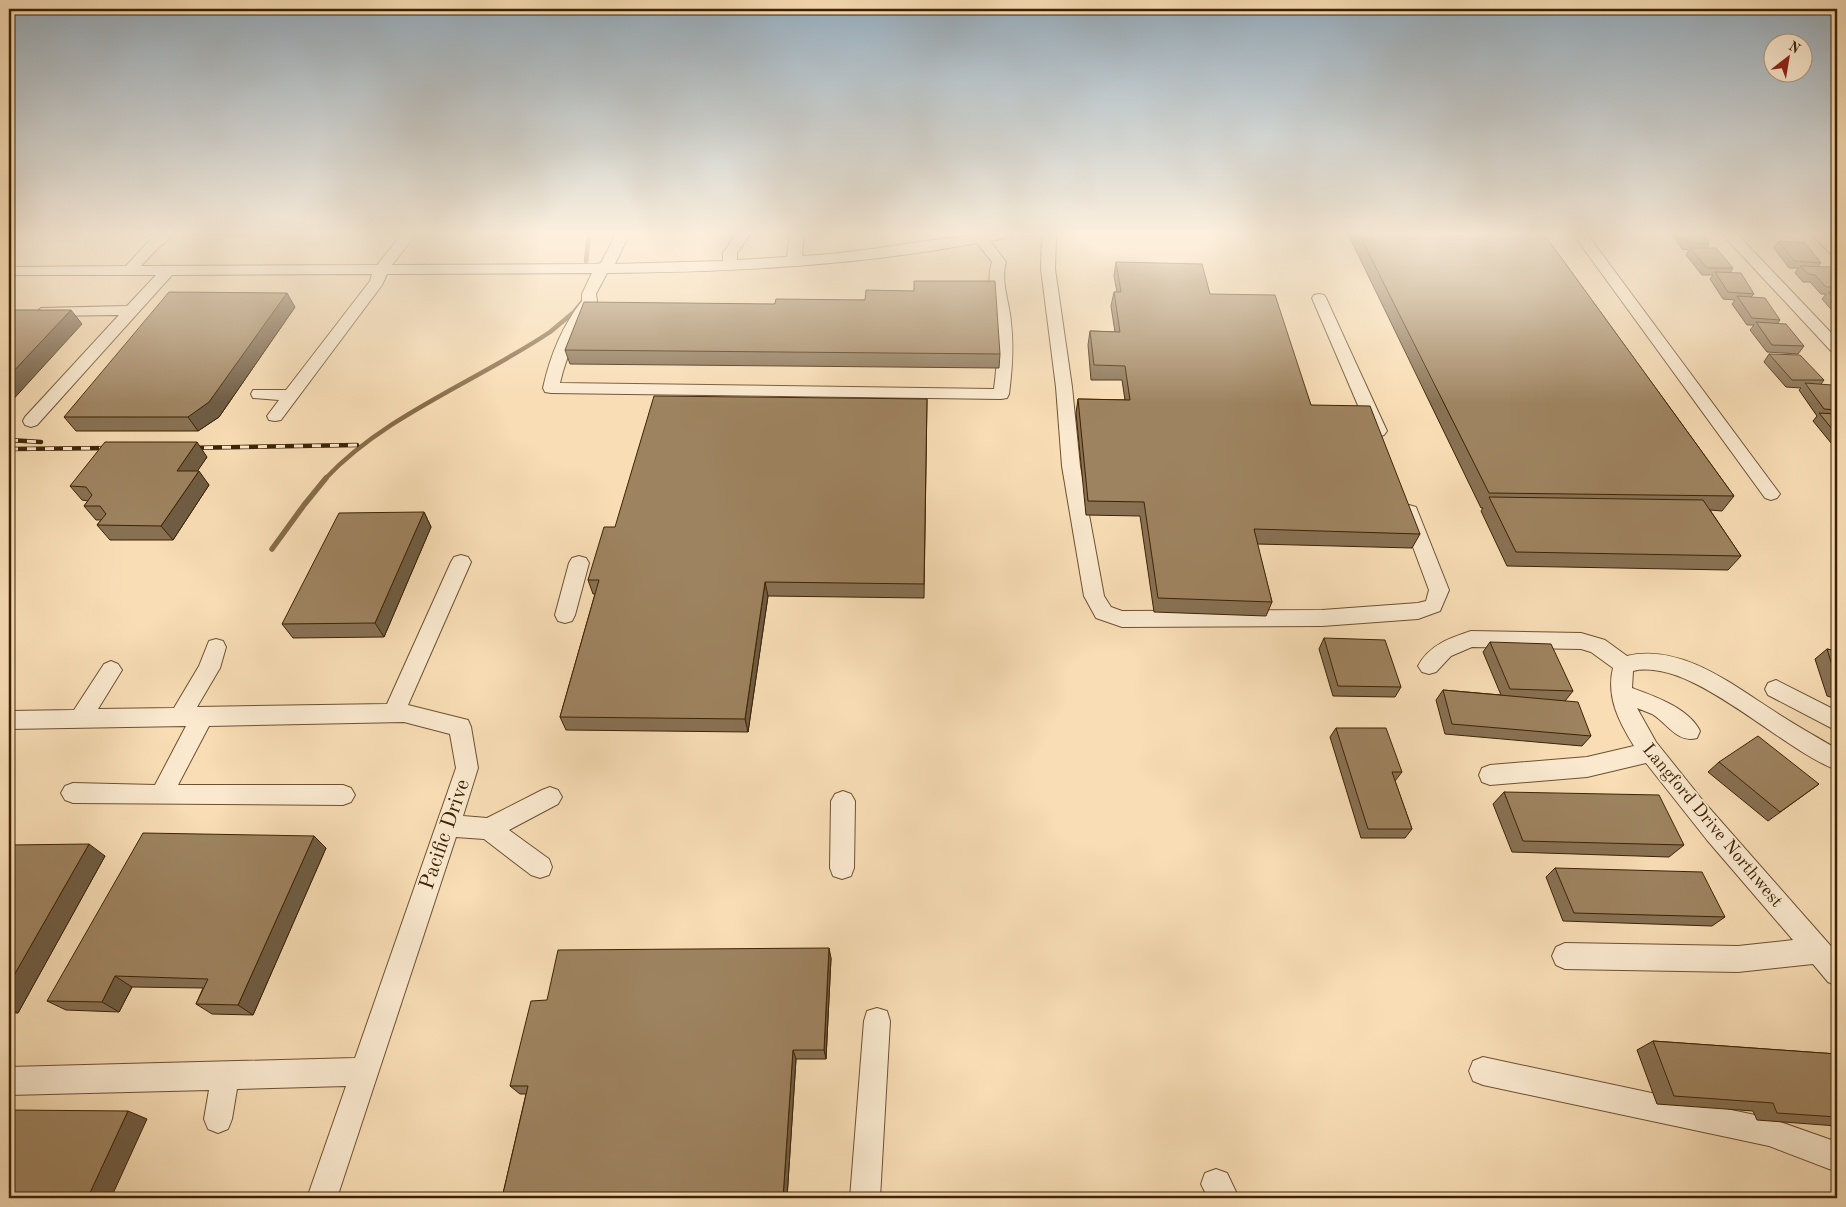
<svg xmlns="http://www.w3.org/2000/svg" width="1846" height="1207" font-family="'Old Standard TT',serif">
<rect width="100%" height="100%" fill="#f8ddb5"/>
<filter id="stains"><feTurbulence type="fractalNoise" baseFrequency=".004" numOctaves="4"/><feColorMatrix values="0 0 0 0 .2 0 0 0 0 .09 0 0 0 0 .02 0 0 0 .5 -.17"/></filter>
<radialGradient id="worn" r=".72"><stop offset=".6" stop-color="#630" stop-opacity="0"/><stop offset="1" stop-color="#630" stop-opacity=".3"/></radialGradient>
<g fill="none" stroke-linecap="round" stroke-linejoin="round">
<path stroke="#876c49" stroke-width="4.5" d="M586 261 589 234
M325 479C385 415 477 381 550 332L574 312 583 301"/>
<path stroke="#876c49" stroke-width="5.5" d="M272 549 304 505 326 478"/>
<g stroke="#6c5130" stroke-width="2">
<path id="minor" d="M159 234H175L157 249 141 266 377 265 402 234H416L392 265 597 264 601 263 615 236 620 235 627 239 615 264 723 261V253L736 234H748L749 236 737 253V260L787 257 790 234H804L802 256C872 253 942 234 1012 234L1010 237 990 241 1006 262C1000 282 1010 303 1011 323 1014 347 1012 371 1009 394L1007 398 1001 399 551 393 545 392 543 388C550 356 562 326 582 301V294L592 273 387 274 382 285 281 420 275 421 269 420 267 416 279 400 253 398 251 394 253 390H286L370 281 372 274 172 275 37 425 31 427 25 425 23 421 25 417 119 315 46 316 41 314 38 311 41 308 127 306 156 275H9V267L126 266 147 243ZM977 243 992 262C985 282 995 302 996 323 998 345 997 367 994 389L560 383C567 352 580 327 597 301L596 294 607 273C730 272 855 266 977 243Z
M1042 234H1056L1055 269 1072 387 1080 466 1104 596 1111 607 1122 611 1322 610 1418 603 1426 601 1429 590 1400 512 1402 507 1409 505 1416 507 1418 512 1449 590 1440 611 1418 619 1322 626 1122 627 1096 618 1084 596 1062 466 1056 387 1041 269Z
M1573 234H1587L1777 490 1780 494 1777 498 1771 500 1765 498Z
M1722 234H1737L1837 339V353L1831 351Z
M1811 234H1826L1837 245V256L1832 255Z
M1319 294 1324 295 1326 298 1387 431 1384 435 1378 437 1372 435 1369 431 1312 298 1314 295Z
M461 555 468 557 471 562 408 705 468 720 471 727 478 768 463 816 487 818 542 790 550 787 558 790 562 797 558 804 509 830 549 859 552 867 549 875 540 878 531 875 484 839 456 837 337 1198H307L346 1086 237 1089 232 1119 228 1129 218 1133 208 1129 204 1119 209 1090 9 1095V1067L355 1058 456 768 450 734 404 722 209 726 178 785H343L351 788 355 795 351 802 343 805 73 803 65 800 61 793 65 786 73 783 155 785 186 726 9 729V711L74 710 104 664 111 661 118 664 122 670 98 709 174 708 199 666 209 641 216 639 223 641 226 647 220 668 197 707 387 704 451 562 454 557Z
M579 556 586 558 589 563 575 615 572 621 565 623 558 621 555 615 569 563 572 558Z
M1471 631 1581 633 1605 640 1627 656C1682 643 1734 686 1777 713 1797 726 1817 737 1837 749V770C1780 749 1692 657 1633 671L1632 688C1654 696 1689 708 1700 731L1697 738C1678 744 1667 723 1652 714 1647 712 1642 710 1637 708L1656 742 1704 802 1837 953V986L1828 982 1813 964 1738 972 1565 969 1556 965 1552 956 1556 947 1565 943 1738 946 1793 940 1707 840 1646 763 1587 777 1490 785 1482 782 1479 775 1482 768 1490 765 1587 757 1634 746C1619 722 1606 697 1613 668L1591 652 1581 649 1472 647 1451 656 1436 672 1429 674 1422 672 1418 666C1429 645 1450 638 1471 631Z
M1776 680 1837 711V731L1768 695 1765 689 1768 683Z
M843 791 851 794 855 801 854 868 851 876 842 879 833 876 830 868 831 801 835 794Z
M877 1008 887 1011 890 1021 880 1198H850L864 1021 867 1011Z
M1483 1057 1769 1118 1837 1142V1172L1769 1146 1483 1085 1473 1081 1469 1071 1473 1061Z
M1216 1169 1227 1173 1239 1198H1208L1201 1184 1205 1173Z"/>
</g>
<use href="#minor" fill="#fae9cf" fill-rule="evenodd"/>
<g stroke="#3d2203" stroke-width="4.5">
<path id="rail" d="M9 440 41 442
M186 448 357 445
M9 449 114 448"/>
</g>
<use href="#rail" stroke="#fae9cf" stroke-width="3" stroke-dasharray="9" stroke-linecap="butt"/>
</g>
<path fill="#887153" stroke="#3d2203" d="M190 234H247L246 236 191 235Z
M1348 234H1544L1734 496 1722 511 1710 510 1741 556 1728 570 1507 566 1481 511 1483 508H1481Z
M1673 234H1703L1709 244 1707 248 1733 268 1730 273 1754 294 1751 297 1780 320 1777 324 1804 346 1798 354 1767 352 1750 330 1754 325H1747L1732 304 1735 300 1723 299 1710 279 1713 275H1702L1686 255 1689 250 1682 249Z
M1779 241 1821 263 1818 266 1837 273V316L1822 299 1826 294H1821L1810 282H1803L1795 273 1798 268H1789L1774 248Z
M1116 262 1210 294 1311 405 1420 534 1412 548 1257 544 1272 602 1266 616 1154 612 1140 516 1086 515 1076 413 1078 399 1125 400 1122 380H1091L1088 345 1090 331 1115 332 1111 306 1114 292H1117L1114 276Z
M914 291 1000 354 999 368 570 364 565 350 775 304 865 300Z
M295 307 219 417 198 431H76L64 417Z
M1769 354 1824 380 1821 384 1837 392V449H1836L1813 421 1817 416 1799 390 1801 388 1786 387 1764 362Z
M927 399 924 598 768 596 748 732 566 730 560 717 595 594H593L588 580 615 527Z
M1837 455V464L1834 459Z
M207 457 197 471 209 485 173 540H110L97 525 101 520H96L84 506 88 501 82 500 70 486Z
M424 512 431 527 384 637 293 638 282 624Z
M1324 638 1401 687 1395 697 1333 696 1319 649Z
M1490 642 1573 691 1565 701 1591 736 1582 746 1445 734 1436 700 1443 690 1501 695 1483 652Z
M1827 649 1837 651V699L1827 696 1815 659Z
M1336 728 1402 772 1395 781 1412 829 1405 838H1361L1330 737Z
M1719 762 1819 784 1768 821 1708 772Z
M1504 792 1684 845 1669 857 1512 852 1493 804Z
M314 836 326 848 253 1015 212 1014 196 1004 203 988 132 987 119 1012 66 1010 47 1001Z
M9 845 105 856 18 1013H9Z
M1555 868 1725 917 1712 926 1563 921 1546 877Z
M831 958 826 1059H796L787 1198H502L526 1094H520L510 1086Z
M1653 1041 1837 1054V1126L1757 1120 1753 1111 1657 1104 1637 1050Z"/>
<path fill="#6f5c43" stroke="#3d2203" d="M287 293 295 307 219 417 198 431 188 417Z
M71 310 82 324 9 404V376Z
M197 442 207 457 188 485 177 471Z
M199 471 209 485 173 540 161 526Z
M424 512 431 527 384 637 375 623Z
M9 519 12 522 9 526Z
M765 582 768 596 748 732 745 719Z
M314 836 326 848 253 1015 238 1005Z
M89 844 105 856 18 1013 9 1008V984Z
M829 948 831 958 826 1059 824 1050Z
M115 976 132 987 119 1012 102 1002Z
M793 1050 796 1059 787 1198H783Z
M128 1111 147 1119 111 1198H89L88 1197Z"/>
<path fill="#9e8360" stroke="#3d2203" d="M1359 234H1544L1734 496 1489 493Z
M1682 234H1703L1709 244 1687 242Z
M1779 241 1805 243 1821 263 1794 261Z
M1690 248H1716L1733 268H1707Z
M1116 262 1202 264 1210 294 1275 295 1311 405 1370 406 1420 534 1254 529 1272 602 1158 598 1144 502 1088 501 1078 399 1130 400 1125 366 1094 365 1090 331 1120 332 1114 292H1121Z
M1800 266 1832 267 1837 273V287H1826L1815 275 1808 274Z
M1715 272 1741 273 1754 294 1728 292Z
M914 281H995L1000 354 565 350 584 302 775 304 776 299 865 300 866 290 914 291Z
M169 292 287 293 209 402 188 417H64Z
M1828 292H1837V302Z
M1737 296 1765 298 1780 320 1752 318Z
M9 310H71L9 376Z
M1756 322 1786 324 1804 346 1772 345Z
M1769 354 1800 355 1824 380H1792Z
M1805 383 1832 385 1837 392V410L1824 409Z
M654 396 927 399 924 584 765 582 745 719 560 717 599 580H588L604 527H615Z
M1819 413 1837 414V435Z
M105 442H197L177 471H199L161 526 97 525 106 514 100 506H84L92 495 86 487 70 486Z
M1489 497 1703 500 1741 556 1516 552Z
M424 512 375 623 282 624 339 513Z
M1324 638 1385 640 1401 687 1338 686Z
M1490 642 1551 644 1573 691 1510 689Z
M1827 649 1837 651V681Z
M1443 690 1578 702 1591 736 1452 724Z
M1336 728H1386L1402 772H1392L1412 829H1368Z
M1758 736 1819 784 1780 812 1719 762Z
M1504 792 1659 795 1684 845 1523 841Z
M143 833 314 836 238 1005 196 1004 208 979 115 976 102 1002 47 1001Z
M89 844 9 984V845Z
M1555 868 1702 872 1725 917 1574 913Z
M829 948 824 1050H793L783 1198H502L528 1086H510L531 1001 547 1000 558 950Z
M1653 1041 1837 1054V1117L1777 1113 1773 1103 1674 1096Z
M9 1110 128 1111 88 1197 89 1198H9Z"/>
<linearGradient id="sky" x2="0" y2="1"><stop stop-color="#95abbb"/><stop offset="0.58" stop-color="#fcf0de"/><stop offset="1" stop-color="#fcf0de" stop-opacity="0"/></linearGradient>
<rect width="1846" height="403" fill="url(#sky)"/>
<g text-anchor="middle" stroke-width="4" stroke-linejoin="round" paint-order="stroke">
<g font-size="18" fill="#3d2203" stroke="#fae9cf">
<text transform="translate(1713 825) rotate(50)" y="6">Langford Drive Northwest</text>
</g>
<g font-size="21" fill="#3d2203" stroke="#fae9cf">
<text transform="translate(444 834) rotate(-71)" y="7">Pacific Drive</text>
</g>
</g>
<rect width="1846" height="1207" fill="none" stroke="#f8ddb5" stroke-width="30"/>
<rect x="10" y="10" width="1826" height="1187" fill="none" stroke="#3d2203" stroke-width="2.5"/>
<rect x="15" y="15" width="1816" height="1177" fill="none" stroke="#3d2203"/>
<g transform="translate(1788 58) rotate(31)"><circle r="24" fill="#fae9cf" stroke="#ae997d"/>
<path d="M0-4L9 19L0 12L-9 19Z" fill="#8f2418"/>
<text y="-8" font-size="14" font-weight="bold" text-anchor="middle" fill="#3d2203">N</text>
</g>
<rect width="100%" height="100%" filter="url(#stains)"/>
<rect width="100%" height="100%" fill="url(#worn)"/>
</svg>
